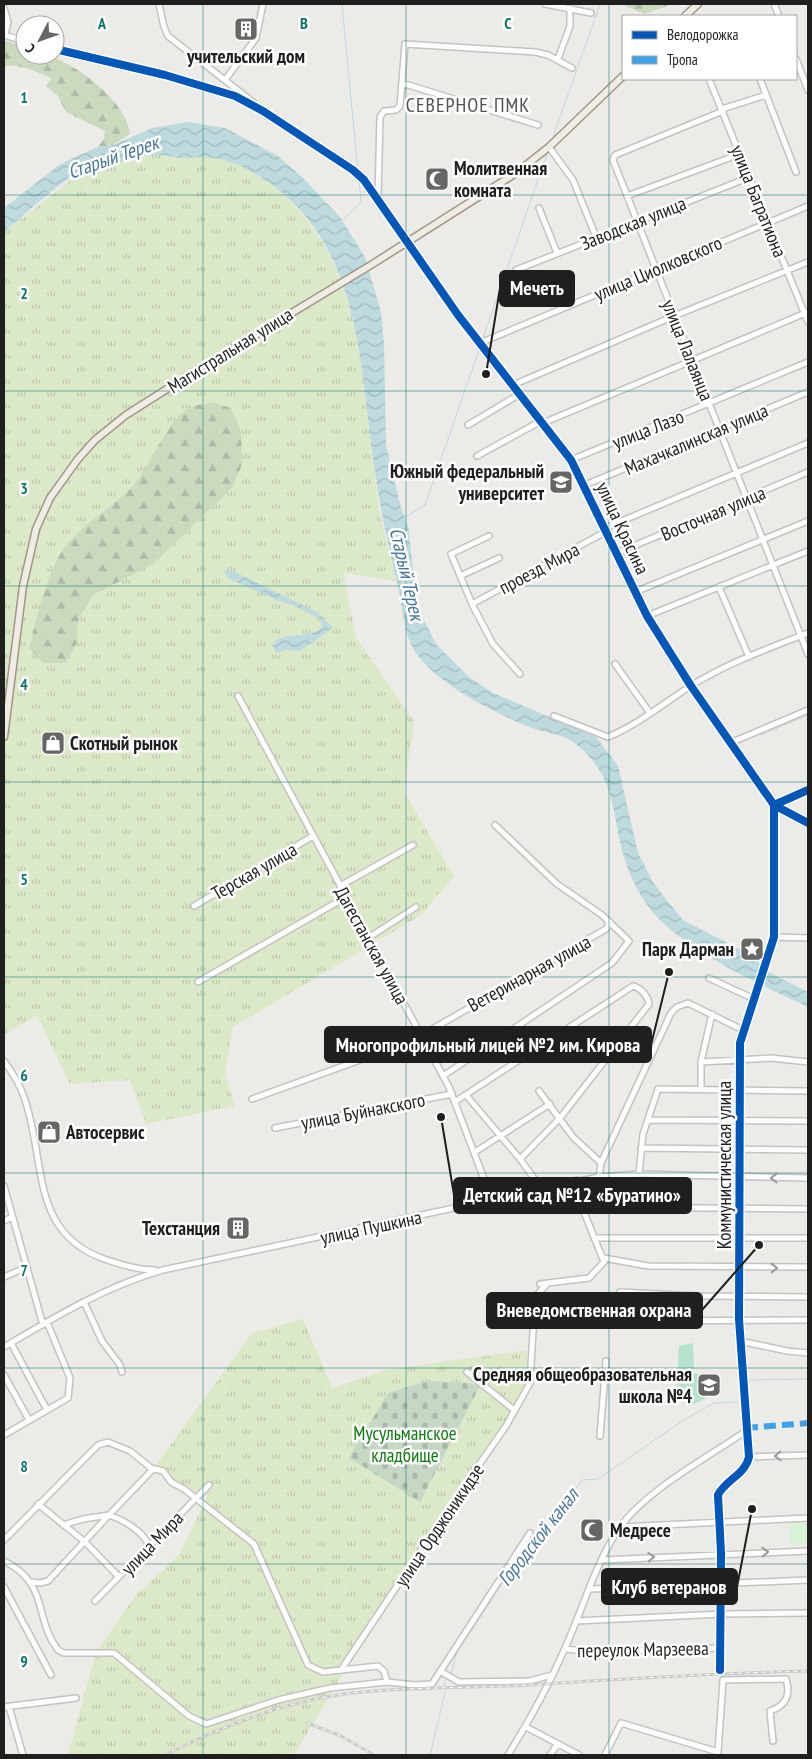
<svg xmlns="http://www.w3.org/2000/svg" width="812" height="1759" font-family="'PT Sans Narrow',sans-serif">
<defs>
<pattern id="grass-tufts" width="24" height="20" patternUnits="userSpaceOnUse" patternTransform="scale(1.25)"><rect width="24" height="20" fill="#dce9c8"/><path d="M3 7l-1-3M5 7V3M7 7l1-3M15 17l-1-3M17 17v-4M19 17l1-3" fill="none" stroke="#bcc7ab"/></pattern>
<pattern id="forest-firs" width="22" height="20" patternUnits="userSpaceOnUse" patternTransform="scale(1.25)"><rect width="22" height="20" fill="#cbdabf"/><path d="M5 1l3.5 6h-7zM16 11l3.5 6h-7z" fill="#aebba4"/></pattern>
<pattern id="cemetery-stones" width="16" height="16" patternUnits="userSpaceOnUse" patternTransform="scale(1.25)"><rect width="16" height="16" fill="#c7d7c6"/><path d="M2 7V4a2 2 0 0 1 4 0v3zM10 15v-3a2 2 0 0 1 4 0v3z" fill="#aab8aa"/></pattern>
<pattern id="water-waves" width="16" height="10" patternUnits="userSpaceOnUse" patternTransform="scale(1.25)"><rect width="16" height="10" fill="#bddadf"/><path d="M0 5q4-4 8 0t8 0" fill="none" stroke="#a2bbbf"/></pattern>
</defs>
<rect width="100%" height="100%" fill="#edebe8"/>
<path fill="url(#grass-tufts)" d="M158 154C164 156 170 158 176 159 193 159 216 153 232 161 373 230 358 376 379 507 383 532 391 557 396 581L343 573 356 638 414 721 404 792 454 876 421 915 233 1027 225 1074 235 1106 146 1124 130 1080 70 1084 37 1016 4 1034V232L87 168Z
M303 1319 332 1388 385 1370 527 1350 529 1390 376 1619 294 1755H68L96 1652 136 1595 179 1555 207 1497 152 1470 252 1333Z"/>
<path fill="url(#forest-firs)" d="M624 4H672L645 14 625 6Z
M4 40 25 46V55C32 55 42 54 49 56 78 65 127 102 130 134L113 145 98 147 104 139 105 131 66 112 58 96 46 86 51 78C35 71 21 64 4 66Z
M213 402 231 408 241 432 242 465 232 488 153 564 93 595 78 619 77 643 65 663H44L29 649C37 618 43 586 58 558 75 527 108 512 132 487 151 466 165 424 187 409 194 405 206 404 213 402Z"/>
<path fill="url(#cemetery-stones)" d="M427 1381 481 1384 420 1502 349 1458 388 1393Z"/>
<path fill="#d7f2d5" d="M808 1523V1545H791L790 1524Z"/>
<path fill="#b5e2cb" d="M693 1343 694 1373 708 1376 705 1399 689 1406 676 1396 679 1346Z"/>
<path fill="url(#water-waves)" d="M188 122 225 128 278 156 303 178 340 217 365 257 381 312 384 342 386 445 401 508 408 525 417 606 436 644 468 676 491 692 596 737 618 766 638 853 653 882 669 903 683 920 749 954 770 973 808 992V1007C763 986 697 956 661 921 645 906 633 884 626 863 610 815 619 776 573 742 563 734 546 733 535 729 498 715 430 682 412 646 403 628 402 605 398 586 387 542 378 497 372 452 360 357 357 247 273 186 242 164 223 154 185 158 175 159 168 155 158 155 148 154 135 159 125 161 112 164 97 165 85 169 62 179 25 215 4 232V208L59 165 73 158 98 147 113 145 152 128Z
M224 571H233L319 613 333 628 300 651 288 650 277 653 272 646 276 640C291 632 308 639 322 628L320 619 292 605 276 600 228 578Z"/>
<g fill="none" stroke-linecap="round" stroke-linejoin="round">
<path stroke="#bddadf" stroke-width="1" d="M342 4 358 172
M552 140 600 4
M342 221 361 202 359 179
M482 341 548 151
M405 517 425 505 480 347
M761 735 808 715
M745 1380 808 1379
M451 1674 456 1654 522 1553 530 1554 582 1480 598 1479 684 1420 714 1403 741 1402
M444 1688 445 1680 448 1678
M430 1755 445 1693"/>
<g stroke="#c4c3c2" stroke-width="8">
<path id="minor" d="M159 4 164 27 168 36 253 102
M545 4 591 13
M774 4 779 16
M4 8 8 22 5 35
M4 35 25 41
M55 49 165 75 235 96 263 111 353 170 364 180 458 315 571 460 647 616 691 686 774 805 808 823
M558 59 570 26V8
M796 59 808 90
M709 79 808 322
M760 79 796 172
M225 80 256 38 263 4
M402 83 538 125
M722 109 766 95
M723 111 615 155 613 160 808 654
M549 147 573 180 596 237
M627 196 740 154
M378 197 380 117 384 111 396 110 400 106 405 44 535 52 548 55 572 68
M539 208 557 253
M516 270 750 177
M480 343 808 206
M513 385 674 316 808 262
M543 423 808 312
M468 425 520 394
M477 456 541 421
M571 460 808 362
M585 485 808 392
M605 528 808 443
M489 536 451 554 472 604 493 644 520 674
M617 553 808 472
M460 576 499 558
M719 587 749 657
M635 592 808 521
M472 604 607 531
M647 616 808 551
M615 664 650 713
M238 696 449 1087 492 1200
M554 716 608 737C637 725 663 704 689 687 725 664 769 648 808 633
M730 743 808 710
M340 886 413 845
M194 906 313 836
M774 937 808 938
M368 938 416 907
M709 978 754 999
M198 982 346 897
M4 1061C12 1072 20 1085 24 1097 47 1160 28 1234 107 1260 123 1265 138 1270 155 1270
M701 1062 771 1058 808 1062
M443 1076 612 963 629 941 602 915 557 884 495 825
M701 1089V1062L712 1014
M539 1091 573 1137 601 1163
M466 1095 520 1159 541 1188
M252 1099 410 1042 606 929 610 922
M456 1101 633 986C641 988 648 996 649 1004L560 1118 520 1159
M648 1120 808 1121
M275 1128 452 1094
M641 1148 808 1150
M475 1152 550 1104
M639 1174 643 1134 658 1089 808 1091
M599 1177 601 1163 671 1013 677 1007 688 1003 743 1030
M4 1186 43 1325
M582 1207 808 1209
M4 1221 12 1217
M594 1238H808
M604 1258 648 1266 808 1267
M4 1277 25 1268
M540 1284 589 1278 604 1262 582 1207 577 1180
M620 1292 636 1321 808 1320
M620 1292 698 1296 808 1297
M84 1302 102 1341 120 1365 122 1372
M740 1341 787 1351 808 1353
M11 1343 47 1410
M4 1347C55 1317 106 1286 163 1270L599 1177 639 1174 808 1178
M467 1372 514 1410
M4 1375 29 1420
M4 1435 68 1398 70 1378 47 1322
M600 1436 606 1361
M749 1457 808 1455
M38 1504 85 1542 119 1577
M63 1525 83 1519 109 1515 153 1469
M621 1527 808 1518
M4 1540 98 1445 108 1442 130 1451 151 1468 163 1471 171 1482 184 1489 254 1544 308 1665 323 1672 378 1666 384 1671 387 1682
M602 1560 808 1551
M4 1561C50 1584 33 1617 58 1650L64 1653H114L189 1716 206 1724 278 1700 330 1688 387 1682 415 1685 432 1684 530 1533
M31 1582 40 1583 48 1581 109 1515C124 1520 142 1531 149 1545
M4 1587 51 1675
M590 1589 808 1580
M95 1601 209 1485
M576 1621 722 1614 808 1613
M565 1649 595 1652 721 1648
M341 1670 441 1520 466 1490 474 1472 506 1426 530 1383 535 1297 547 1284
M720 1670 721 1553 718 1495C725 1480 745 1475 749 1457L739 1319 740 1043 774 937V805L808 790
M440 1671 459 1682 529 1681 552 1675
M4 1707 76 1698
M9 1707 23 1755
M526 1727 579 1755
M508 1755C529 1721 549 1685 565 1648 583 1609 595 1563 620 1527 648 1489 707 1458 746 1431
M550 1755 557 1745
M605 1755 621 1723 718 1752 723 1680 786 1679C791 1695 786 1706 770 1711L773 1741"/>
</g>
<g stroke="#a29686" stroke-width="9">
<path id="major" d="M685 16 698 4
M4 737 23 586 36 529 50 498 78 459 95 440 126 415 189 375 371 265 516 173 549 147 623 76"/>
</g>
<use href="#minor" stroke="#fcfcfc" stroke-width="5"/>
<use href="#major" stroke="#f0ebe5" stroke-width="6"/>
<g stroke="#cbcbca" stroke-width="3">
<path id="rail" d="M307 1723 341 1736 374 1755
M165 1755C226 1724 294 1698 362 1692 417 1687 473 1688 529 1685 622 1679 715 1673 808 1671"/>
</g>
<use href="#rail" stroke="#fff" stroke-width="1" stroke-dasharray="4" stroke-linecap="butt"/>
<path stroke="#3da2ea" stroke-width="6" stroke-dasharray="12 6" stroke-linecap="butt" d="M746 1428 808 1423"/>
<g stroke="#fff" stroke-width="11">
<path id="cycleway" d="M55 49 165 75 235 96 263 111 353 170 364 180 458 315 571 460 647 616 691 686 774 805 808 823
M720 1670 721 1553 718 1495C725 1480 745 1475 749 1457L739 1319 740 1043 774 937V805L808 790"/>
</g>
<use href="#cycleway" stroke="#0057b8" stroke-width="8"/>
</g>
<defs><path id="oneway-chevron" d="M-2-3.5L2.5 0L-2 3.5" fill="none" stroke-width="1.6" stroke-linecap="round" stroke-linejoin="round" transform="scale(1.25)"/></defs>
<g stroke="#999">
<use href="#oneway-chevron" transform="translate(774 1178) rotate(-180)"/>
<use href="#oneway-chevron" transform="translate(774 1268) rotate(-1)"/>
<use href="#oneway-chevron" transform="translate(778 1456) rotate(177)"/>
<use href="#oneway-chevron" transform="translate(765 1552) rotate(-2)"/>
<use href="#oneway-chevron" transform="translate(651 1557) rotate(-3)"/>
</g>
<path fill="none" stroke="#0f766e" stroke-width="1" stroke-opacity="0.55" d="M203 4V1755M406 4V1755M609 4V1755M4 195H808M4 391H808M4 586H808M4 782H808M4 977H808M4 1173H808M4 1368H808M4 1564H808"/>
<defs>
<g id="building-square" transform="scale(1.25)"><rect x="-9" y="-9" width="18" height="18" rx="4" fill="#676665" stroke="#fff"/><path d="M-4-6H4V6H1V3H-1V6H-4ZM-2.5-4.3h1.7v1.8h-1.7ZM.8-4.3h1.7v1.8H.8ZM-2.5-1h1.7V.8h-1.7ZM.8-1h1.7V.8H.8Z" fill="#fff"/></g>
<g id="mosque-square" transform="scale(1.25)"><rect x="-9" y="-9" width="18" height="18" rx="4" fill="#676665" stroke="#fff"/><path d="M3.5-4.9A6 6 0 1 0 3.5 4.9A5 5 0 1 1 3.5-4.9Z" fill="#fff"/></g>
<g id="university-square" transform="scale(1.25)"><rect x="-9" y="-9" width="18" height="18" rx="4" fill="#676665" stroke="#fff"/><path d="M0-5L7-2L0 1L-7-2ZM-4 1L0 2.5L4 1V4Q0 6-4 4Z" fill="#fff"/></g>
<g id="shop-square" transform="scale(1.25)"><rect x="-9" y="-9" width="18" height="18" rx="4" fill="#676665" stroke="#fff"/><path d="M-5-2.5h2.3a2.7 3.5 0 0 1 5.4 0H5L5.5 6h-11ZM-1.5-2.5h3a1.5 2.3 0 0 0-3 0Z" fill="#fff"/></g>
<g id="sight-square" transform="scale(1.25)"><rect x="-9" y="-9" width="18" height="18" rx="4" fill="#676665" stroke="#fff"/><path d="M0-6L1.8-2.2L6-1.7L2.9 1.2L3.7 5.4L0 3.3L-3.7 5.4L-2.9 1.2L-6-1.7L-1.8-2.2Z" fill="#fff"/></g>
<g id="school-square" transform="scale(1.25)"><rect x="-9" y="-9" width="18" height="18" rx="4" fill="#676665" stroke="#fff"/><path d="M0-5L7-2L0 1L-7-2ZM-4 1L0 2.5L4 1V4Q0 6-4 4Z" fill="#fff"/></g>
</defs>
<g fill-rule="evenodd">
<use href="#building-square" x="246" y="29"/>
<use href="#mosque-square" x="437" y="179"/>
<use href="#university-square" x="561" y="482"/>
<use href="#shop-square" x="53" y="743"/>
<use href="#sight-square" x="752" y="949"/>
<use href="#shop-square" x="49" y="1132"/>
<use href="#building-square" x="238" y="1228"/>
<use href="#school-square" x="709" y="1385"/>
<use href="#mosque-square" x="592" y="1530"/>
</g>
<g text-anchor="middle" stroke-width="5" stroke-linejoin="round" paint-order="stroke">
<g font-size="19" font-weight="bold" fill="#1f1f1f" stroke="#fff" text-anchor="start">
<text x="246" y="63" text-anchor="middle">учительский дом</text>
<text x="454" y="175">Молитвенная<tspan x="454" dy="22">комната</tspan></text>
<text x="544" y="478" text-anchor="end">Южный федеральный<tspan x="544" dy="22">университет</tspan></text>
<text x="70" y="750">Скотный рынок</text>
<text x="734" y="956" text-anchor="end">Парк Дарман</text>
<text x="66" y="1139">Автосервис</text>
<text x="220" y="1235" text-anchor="end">Техстанция</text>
<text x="692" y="1381" text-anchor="end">Средняя общеобразовательная<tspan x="692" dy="22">школа №4</tspan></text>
<text x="610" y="1537">Медресе</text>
</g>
<g font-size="19" fill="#1f1f1f" stroke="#fff">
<text transform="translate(759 201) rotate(68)" y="7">улица Багратиона</text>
<text transform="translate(633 223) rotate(-22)" y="7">Заводская улица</text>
<text transform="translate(658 268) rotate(-23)" y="7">улица Циолковского</text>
<text transform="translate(230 350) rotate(-32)" y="7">Магистральная улица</text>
<text transform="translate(688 350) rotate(68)" y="7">улица Лалаянца</text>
<text transform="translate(648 429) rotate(-22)" y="7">улица Лазо</text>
<text transform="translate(696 439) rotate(-23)" y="7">Махачкалинская улица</text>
<text transform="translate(713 513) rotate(-23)" y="7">Восточная улица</text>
<text transform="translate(623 528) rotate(65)" y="7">улица Красина</text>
<text transform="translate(539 568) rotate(-28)" y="7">проезд Мира</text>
<text transform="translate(254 871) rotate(-30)" y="7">Терская улица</text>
<text transform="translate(372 945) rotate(61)" y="7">Дагестанская улица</text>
<text transform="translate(529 973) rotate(-29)" y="7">Ветеринарная улица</text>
<text transform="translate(363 1111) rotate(-11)" y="7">улица Буйнакского</text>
<text transform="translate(724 1165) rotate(-90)" y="7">Коммунистическая улица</text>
<text transform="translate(371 1227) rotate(-12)" y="7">улица Пушкина</text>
<text transform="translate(439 1525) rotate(-56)" y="7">улица Орджоникидзе</text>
<text transform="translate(152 1543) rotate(-46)" y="7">улица Мира</text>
<text transform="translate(643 1649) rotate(-1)" y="7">переулок Марзеева</text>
</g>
<g font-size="19" fill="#117911" stroke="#fff">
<text x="405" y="1440">Мусульманское<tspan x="405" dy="22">кладбище</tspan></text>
</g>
<g font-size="20" letter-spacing="1" fill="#525252" stroke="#fff">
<text x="468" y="112">СЕВЕРНОЕ ПМК</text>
</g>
<g font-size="20" font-style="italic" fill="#4a789b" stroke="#fff">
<text transform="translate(113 157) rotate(-19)" y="7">Старый Терек</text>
<text transform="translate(407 574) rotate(77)" y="7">Старый Терек</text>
<text transform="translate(538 1537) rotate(-52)" y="7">Городской канал</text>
</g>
</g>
<g font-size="16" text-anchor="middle" font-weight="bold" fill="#0f766e" stroke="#fff" stroke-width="5" stroke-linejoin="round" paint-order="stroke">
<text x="102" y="29">A</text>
<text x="304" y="29">B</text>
<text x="508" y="29">C</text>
<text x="24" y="103">1</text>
<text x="24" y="299">2</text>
<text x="24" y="494">3</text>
<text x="24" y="690">4</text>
<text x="24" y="885">5</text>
<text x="24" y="1081">6</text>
<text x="24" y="1276">7</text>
<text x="24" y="1472">8</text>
<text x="24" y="1667">9</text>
</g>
<path fill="none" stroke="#1f1f1f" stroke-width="2" d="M486 374L500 288M669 972L651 1045M441 1117L454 1195M759 1245L702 1310M752 1509L737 1587"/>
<g fill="#1f1f1f" stroke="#fff" stroke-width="2">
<circle cx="486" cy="374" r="5"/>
<circle cx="669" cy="972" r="5"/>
<circle cx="441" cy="1117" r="5"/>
<circle cx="759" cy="1245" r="5"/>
<circle cx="752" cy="1509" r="5"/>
</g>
<g fill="#1f1f1f" stroke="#1f1f1f" stroke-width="2">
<rect x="500" y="271" width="74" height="35" rx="5"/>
<rect x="325" y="1027" width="326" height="35" rx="5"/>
<rect x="454" y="1178" width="237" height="35" rx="5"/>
<rect x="487" y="1293" width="215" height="35" rx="5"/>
<rect x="602" y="1569" width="135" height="35" rx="5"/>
</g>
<g font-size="20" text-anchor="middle" font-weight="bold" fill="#fff">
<text x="537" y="295">Мечеть</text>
<text x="488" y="1052">Многопрофильный лицей №2 им. Кирова</text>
<text x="572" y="1202">Детский сад №12 «Буратино»</text>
<text x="594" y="1317">Вневедомственная охрана</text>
<text x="669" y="1594">Клуб ветеранов</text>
</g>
<rect width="812" height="1759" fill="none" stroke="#1f1f1f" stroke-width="10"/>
<rect x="622" y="15" width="175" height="65" fill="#ffffff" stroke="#a5a5a5"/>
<rect x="632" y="31" width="25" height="8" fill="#0057b8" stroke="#a5a5a5"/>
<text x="667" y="40" font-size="15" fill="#1f1f1f">Велодорожка</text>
<rect x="632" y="56" width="25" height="8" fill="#3da2ea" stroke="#a5a5a5"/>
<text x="667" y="65" font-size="15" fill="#1f1f1f">Тропа</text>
<g transform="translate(40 40) rotate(229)"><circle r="24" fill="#ffffff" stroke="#a5a5a5"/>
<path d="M0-4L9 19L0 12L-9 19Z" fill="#676665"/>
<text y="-8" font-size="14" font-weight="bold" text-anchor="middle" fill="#1f1f1f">С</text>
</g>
</svg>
